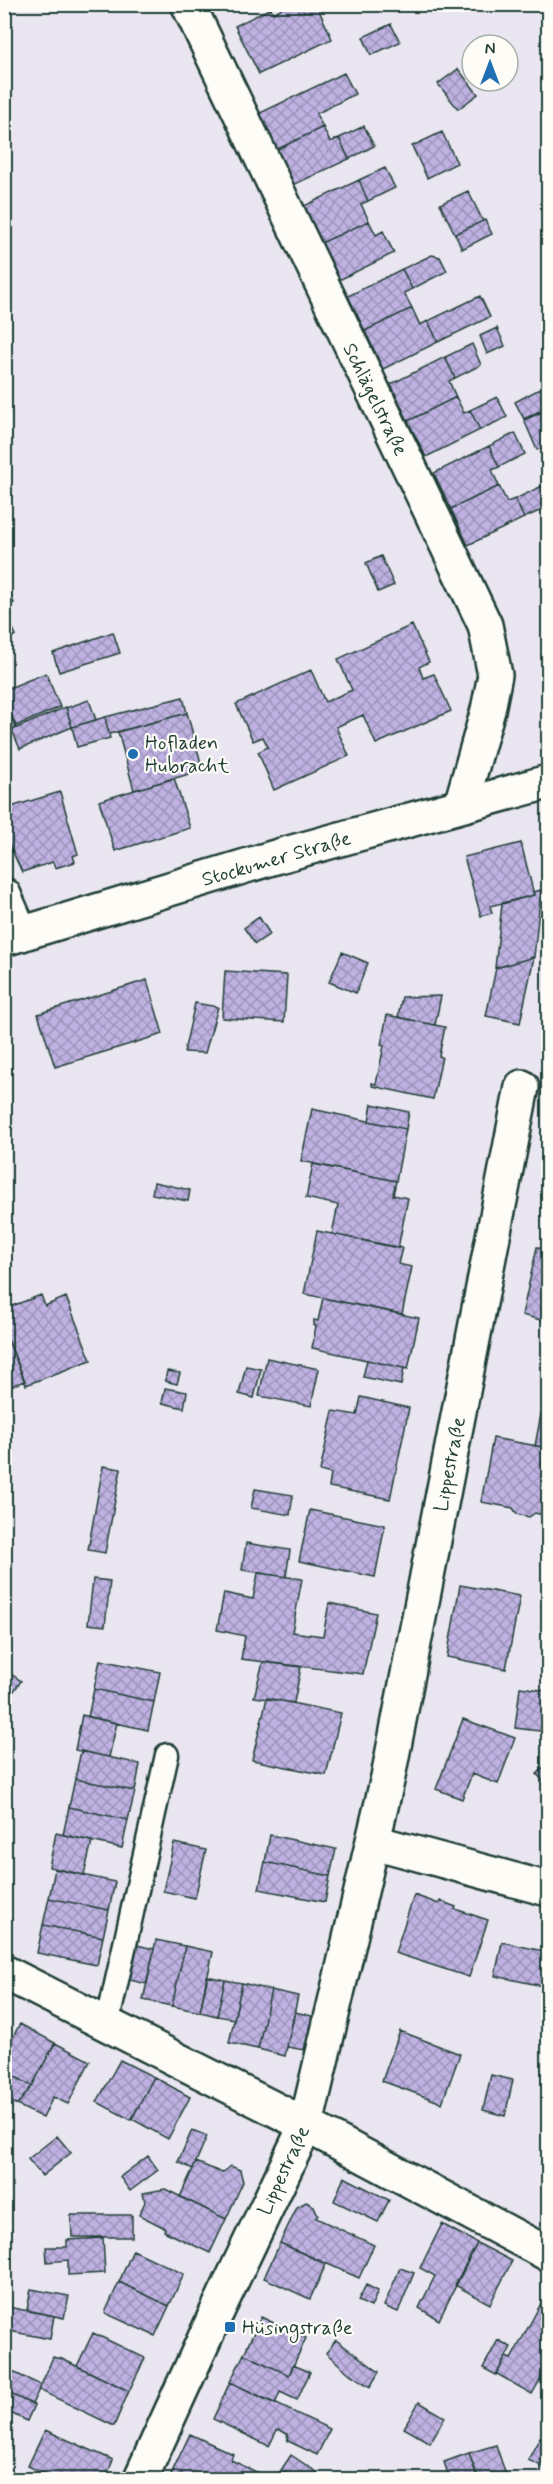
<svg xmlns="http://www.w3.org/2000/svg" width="553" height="2484" font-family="Mynerve,sans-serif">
<defs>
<pattern id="building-cross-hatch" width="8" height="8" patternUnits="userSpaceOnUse" patternTransform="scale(1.5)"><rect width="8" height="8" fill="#bfb2e3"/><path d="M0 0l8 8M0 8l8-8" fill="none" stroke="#9b92b9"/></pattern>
</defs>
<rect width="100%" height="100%" fill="#eae6f1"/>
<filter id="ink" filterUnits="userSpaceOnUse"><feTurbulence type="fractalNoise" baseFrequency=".0167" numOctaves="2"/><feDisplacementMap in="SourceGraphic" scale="12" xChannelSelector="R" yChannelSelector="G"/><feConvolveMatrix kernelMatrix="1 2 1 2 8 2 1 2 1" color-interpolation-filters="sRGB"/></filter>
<g filter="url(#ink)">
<path fill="url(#building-cross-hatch)" stroke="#1f3d34" stroke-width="1.5" d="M290 4H316L332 39 259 74 235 26 271 8 273 13Z
M391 24 400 42 371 55 363 37Z
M458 69 478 94 458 109 438 84Z
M344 73 355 94 316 114 323 127 276 150 258 114Z
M364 126 374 146 349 159 339 138Z
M323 127 330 142 339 138 349 159 293 185 276 150Z
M442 132 457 163 427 178 412 146Z
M385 168 395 188 368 201 359 180Z
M359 180 368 201 361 204 369 221 321 243 304 206Z
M468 191 483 221 455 234 440 204Z
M485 220 492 234 462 249 455 234Z
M369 221 376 235 383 231 394 253 339 280 321 243Z
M432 255 440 257 447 271 412 289 402 269Z
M402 269 412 289 404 293 412 308 365 331 348 296Z
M480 296 490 317 438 342 428 321Z
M412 308 420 325 428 321 438 342 383 369 365 331Z
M497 328 505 346 487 354 480 336Z
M472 344 481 365 455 378 445 357Z
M445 357 455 378 449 381 456 397 408 421 391 384Z
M543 387 548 399V407L524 419 515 402Z
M456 397 464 413 470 410 480 430 426 457 408 421Z
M497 397 507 417 480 430 470 410Z
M542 412 548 426V445L537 450 524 420Z
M515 433 525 454 499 467 489 446Z
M489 446 499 467 492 470 499 486 451 509 434 473Z
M499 486 507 502 515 499 524 518 468 545 451 509Z
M542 486 548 500V507L524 518 515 499Z
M381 556 394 585 378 592 366 563Z
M4 581 14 603 4 607Z
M4 610 16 635 4 640Z
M412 625 429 662 419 667 423 678 434 674 451 711 376 744 363 715 336 727 349 756 274 790 258 752 268 747 263 737 253 741 236 704 311 670 325 702 352 690 338 659Z
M113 632 120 653 59 672 53 653Z
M46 673 60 707 16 726 4 697V690Z
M4 697 16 728 4 733Z
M183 697 187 713 109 734 105 717Z
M89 700 96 720 72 727 66 708Z
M66 707 72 727 20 749 12 730Z
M187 713 203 770 134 790 118 732Z
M105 717 110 738 77 747 72 727Z
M174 778 190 828 115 851 99 801Z
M60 792 78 854 73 856 75 862 55 868 53 862 22 872 4 833V809Z
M521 843 534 895 490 906 492 913 481 916 464 857Z
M541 890 534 957 495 968 502 904 534 895 533 892Z
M259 917 270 934 255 944 244 928Z
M342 952 368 963 356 993 329 982Z
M534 957 520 1023 486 1016 496 968Z
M225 971 287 975 284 1022 222 1018Z
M147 980 163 1034 55 1067 38 1014Z
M441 996 435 1025 398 1017 402 997Z
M195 1003 218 1007 205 1053 184 1052Z
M387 1015 445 1027 439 1056 442 1057 433 1099 372 1086V1083L376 1084 384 1046 381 1045Z
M372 1104 409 1112 406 1129 369 1121Z
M312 1109 406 1129 396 1181 301 1161Z
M313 1164 396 1181 393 1195 408 1198 398 1248 332 1234 338 1205 306 1198Z
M154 1182 190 1190 188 1201 152 1194Z
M317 1231 402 1248 398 1264 412 1267 402 1314 304 1294Z
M537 1247 548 1249V1322L522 1315Z
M41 1295 45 1306 66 1297 91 1360 26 1385 4 1330V1309Z
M323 1298 419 1318 408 1369 312 1348 316 1326H314V1320L318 1321Z
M4 1330 25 1381 5 1388 7 1394 4 1395Z
M267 1358 319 1369 311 1406 259 1396Z
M367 1360 404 1368 401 1385 363 1377Z
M246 1366 261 1369 254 1398 239 1394Z
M167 1371 180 1373 177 1384 165 1381Z
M165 1388 187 1392 184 1408 162 1403Z
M361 1397 409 1408 390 1499 329 1487 331 1474 320 1471 333 1411 357 1415Z
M541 1414 548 1415V1448L535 1446Z
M493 1438 548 1448V1516L535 1513 529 1517 517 1514 513 1508 481 1502Z
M103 1466 121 1469 105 1553 88 1550Z
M255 1489 293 1495 290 1515 251 1508Z
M310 1510 385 1525 375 1577 299 1561Z
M246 1543 290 1550 286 1577 242 1570Z
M258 1573 302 1579 292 1632 323 1636 329 1603 376 1613 363 1674 241 1659 245 1636 217 1630 224 1593 253 1599Z
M93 1579 110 1581 105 1626 88 1624Z
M460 1585 520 1596 506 1669 447 1657Z
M100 1660 160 1672 154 1702 94 1689Z
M263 1662 301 1667 294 1703 254 1697Z
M4 1669 21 1681 4 1705Z
M520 1687 548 1691V1732L515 1728Z
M94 1689 154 1702 148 1730 88 1717Z
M267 1698 341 1713 326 1775 252 1760Z
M82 1715 117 1723 109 1757 75 1750Z
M463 1719 515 1738 498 1784 472 1774 462 1799 436 1789Z
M81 1751 140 1764 135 1791 75 1779Z
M548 1764V1787L537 1774Z
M75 1779 135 1791 128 1820 69 1807Z
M69 1807 128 1820 122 1848 63 1835Z
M56 1833 92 1841 84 1875 49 1867Z
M270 1835 336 1849 330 1876 265 1862Z
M174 1843 206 1850 195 1898 163 1891Z
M265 1862 330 1876 325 1902 259 1889Z
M55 1869 115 1882 109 1910 49 1898Z
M414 1895 439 1904 440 1901 456 1907 455 1909 488 1920 469 1977 395 1953Z
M49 1898 109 1910 103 1937 43 1925Z
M43 1925 103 1937 97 1965 37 1953Z
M156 1940 185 1946 172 2006 143 2000Z
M502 1942 548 1952V1987L495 1976Z
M137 1945 154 1949 147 1984 130 1980Z
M185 1946 213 1952 200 2012 172 2006Z
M207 1976 225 1980 217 2016 200 2012Z
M225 1980 242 1983 234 2019 217 2016Z
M242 1983 271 1990 258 2049 229 2043Z
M271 1990 298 1996 285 2056 258 2049Z
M295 2012 312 2016 304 2050 287 2047Z
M20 2024 55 2043 32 2086 4 2071V2053Z
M400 2031 460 2054 442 2103 382 2081Z
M55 2043 90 2061 68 2104 53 2097 43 2118 17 2105 32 2086Z
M120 2060 154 2077 131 2120 97 2102Z
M12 2075 32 2086 17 2105 4 2098V2089Z
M491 2075 513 2080 505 2116 483 2110Z
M154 2077 190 2097 168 2139 132 2119Z
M192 2130 207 2136 193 2169 178 2162Z
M57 2136 71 2153 42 2176 28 2159Z
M148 2156 158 2170 130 2191 120 2177Z
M196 2162 222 2173 231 2166 240 2170 243 2182 226 2219 180 2197Z
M344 2177 389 2200 378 2222 334 2201Z
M165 2189 226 2219 210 2253 164 2231 165 2228 139 2215 145 2202 143 2193Z
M306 2202 314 2206 318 2215 316 2218 374 2245 359 2278 280 2243 297 2207Z
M71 2215H132V2237H72Z
M442 2224 477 2243 439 2320 419 2308 435 2276 420 2268Z
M103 2238 105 2273 68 2275V2260L47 2262 46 2247H67V2240Z
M280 2243 326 2264 310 2299 264 2278Z
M477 2243 512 2261 490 2304 455 2285Z
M133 2250 184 2274 169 2306 119 2282Z
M400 2268 414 2273 398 2312 384 2306Z
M119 2282 169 2306 155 2336 105 2313Z
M366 2285 378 2291 371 2307 358 2301Z
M31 2289 69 2296 64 2318 27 2310Z
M545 2296 548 2298V2366L532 2394 497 2374 506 2357 511 2359Z
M8 2307 54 2316 50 2339 4 2330Z
M261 2317 306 2338 289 2375 244 2354Z
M93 2333 145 2358 129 2391 77 2366Z
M336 2340 379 2372 370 2387 350 2374 326 2353Z
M498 2340 511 2347 496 2375 483 2368Z
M244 2354 289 2375 293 2365 310 2372 297 2400 280 2392 275 2404 230 2382Z
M53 2357 62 2359 129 2391 114 2426 39 2390Z
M4 2368 41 2385 32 2404 4 2391Z
M230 2382 330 2429 317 2455 288 2441 287 2434 280 2430H277L269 2446 213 2419Z
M4 2391 34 2405 27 2421 4 2410Z
M419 2402 445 2417 430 2443 404 2428Z
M45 2430 113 2460 105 2480H56L28 2466Z
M190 2434 233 2454 231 2460 261 2474 259 2477 266 2480H193L173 2470Z
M540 2437 548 2442V2469L528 2460Z
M496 2445 506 2475 493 2480H478L469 2453Z
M469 2453 477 2475 464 2480H450L444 2462Z
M291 2455 318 2473 314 2480H296L281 2470Z
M173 2470 193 2480H169Z
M281 2470 296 2480H275Z"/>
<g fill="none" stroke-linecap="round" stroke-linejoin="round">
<g stroke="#1f3d34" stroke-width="27">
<path id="service" d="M107 2025 167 1755"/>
</g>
<g stroke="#1f3d34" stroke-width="38">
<path id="minor" d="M188 4 485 625 495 675 488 710 461 805
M4 895 21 934
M374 1842 544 1888
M4 1972 306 2125 548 2254
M140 2480 214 2318 306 2125 388 1777 522 1087"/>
</g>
<g stroke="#1f3d34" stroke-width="38">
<path id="secondary" d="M4 939 282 855 548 782"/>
</g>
<use href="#service" stroke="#fdfcf7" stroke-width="22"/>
<use href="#minor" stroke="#fdfcf7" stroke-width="33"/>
<use href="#secondary" stroke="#fdfcf7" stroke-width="33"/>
</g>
</g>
<g fill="#1f6fb2" stroke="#fdfcf7" stroke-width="2">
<circle cx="133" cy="754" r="6"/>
<rect x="224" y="2321" width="12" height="12" rx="3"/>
</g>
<g text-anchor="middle" stroke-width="4.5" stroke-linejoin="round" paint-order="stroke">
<g font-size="20" fill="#1f3d34" stroke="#fdfcf7">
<text transform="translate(376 399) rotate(64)" y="7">Schlägelstraße</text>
<text transform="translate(276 858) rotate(-16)" y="7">Stockumer Straße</text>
<text transform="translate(449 1464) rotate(-79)" y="7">Lippestraße</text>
<text transform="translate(283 2170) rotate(-65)" y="7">Lippestraße</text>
</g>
<g font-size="20" fill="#1f3d34" stroke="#fdfcf7" text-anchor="start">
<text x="145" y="749">Hofladen<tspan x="145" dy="23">Hubracht</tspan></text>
<text x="242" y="2334">Hüsingstraße</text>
</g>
</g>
<rect width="553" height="2484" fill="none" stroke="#fdfcf7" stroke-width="24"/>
<rect x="12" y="12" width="529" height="2460" fill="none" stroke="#1f3d34" stroke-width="2" filter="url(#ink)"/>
<g transform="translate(490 63)"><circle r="28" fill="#fdfcf7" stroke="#a4b0a9" stroke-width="1.5"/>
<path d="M0-4.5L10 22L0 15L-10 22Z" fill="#1f6fb2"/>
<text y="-9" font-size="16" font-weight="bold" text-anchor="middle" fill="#1f3d34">N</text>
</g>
</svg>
